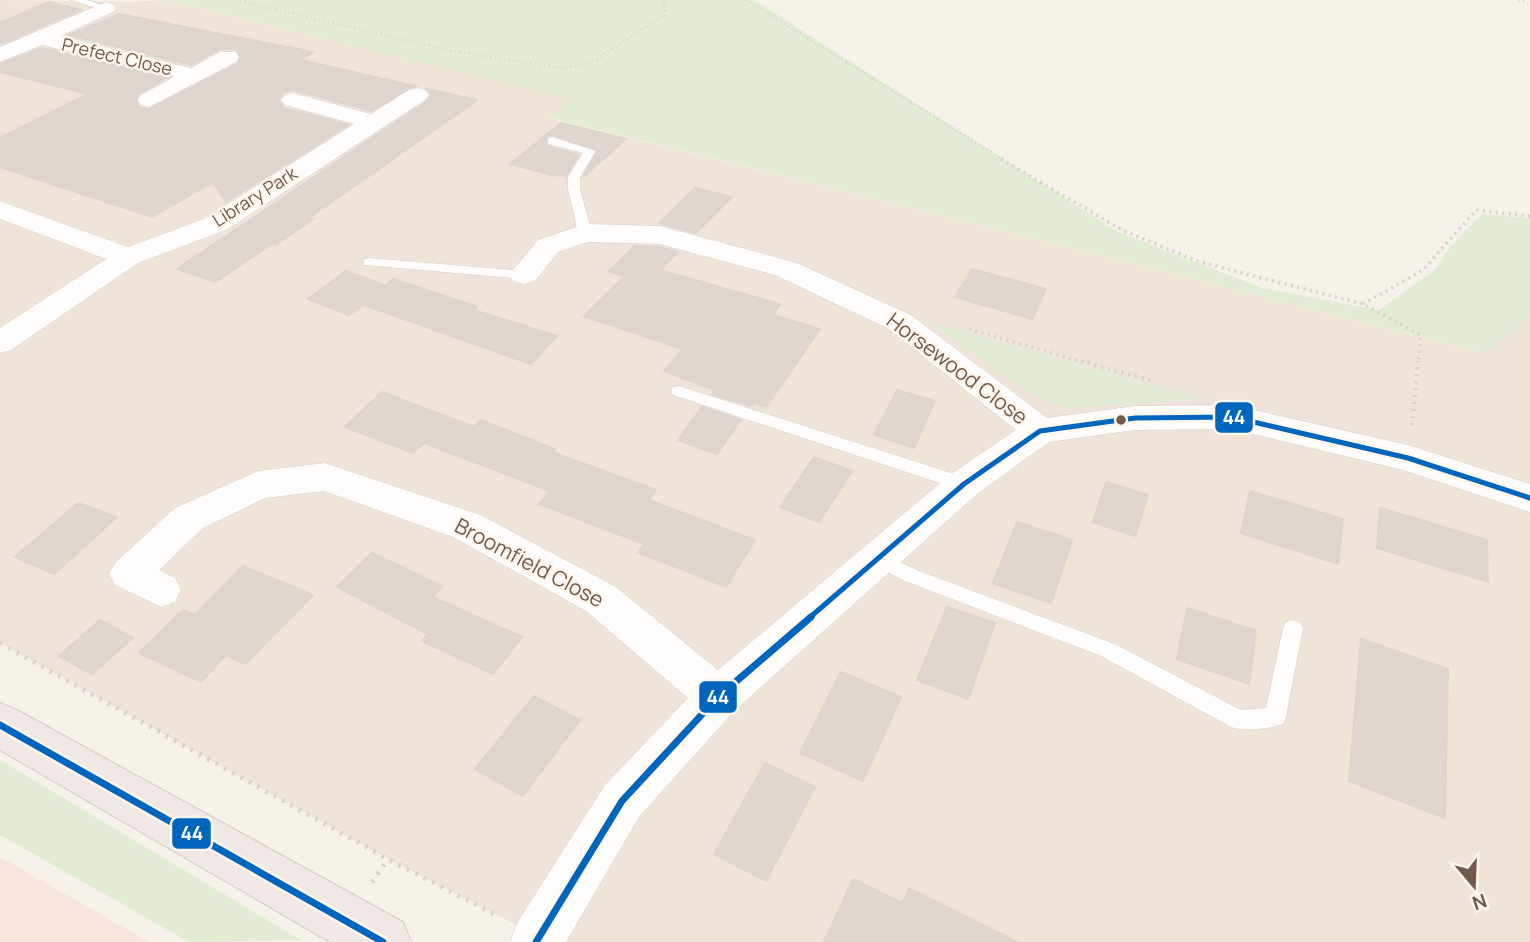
<svg xmlns="http://www.w3.org/2000/svg" width="1530" height="942" font-family="Manrope,sans-serif">
<rect width="100%" height="100%" fill="#f6f1ea"/>
<path fill="#efe4d7" d="M0 0 128 2 165 0 574 99 549 118 1026 236 1482 353 1530 315V942H538L539 937 388 859 0 643Z"/>
<path fill="#f6e6de" d="M0 857 149 942H0Z"/>
<path fill="#e2ecd5" d="M165 0H754L1118 232 1262 288 1379 310 1436 269 1451 246 1482 214 1530 218V315L1483 353 1026 236 548 117 573 99Z
M929 322 1203 399 1067 408 1032 394Z
M0 760 301 940 189 942 0 835Z"/>
<path fill="#dfd7cf" stroke="#dfd4cc" stroke-width="2" d="M49 2 80 10 0 44V23Z
M119 14 313 52 300 60 415 86 371 111 294 90 284 92 278 100 284 108 348 125 226 202 213 182 152 217 0 167V138L88 94 0 72V64L42 48 167 78 140 93 135 98 139 107 148 110 237 64 241 58 236 49H220L191 65 69 35Z
M427 89 477 100 309 218 313 219 276 245 271 244 216 282 177 269 426 102 432 95Z
M561 123 626 139 583 177 598 150 553 135 546 136V146L579 155 566 176 558 174 556 176 510 164Z
M695 188 732 197 696 233 659 223Z
M635 246 659 247 678 252 660 270 780 304 773 315 820 329 766 407 754 403 751 406 712 394 715 390 664 371 683 349 584 316 625 276 609 271Z
M972 269 1046 289 1032 319 955 297Z
M346 271 386 286 393 279 477 307 474 310 557 336 531 364 364 305 372 298 349 315 308 299Z
M897 390 935 401 914 448 874 435Z
M382 392 474 427 481 420 555 449 552 452 656 490 649 500 755 540 726 587 681 569 638 552 644 544 539 504 550 491 424 443 413 453 345 427Z
M702 407 741 420 717 454 678 440Z
M814 457 852 471 819 522 780 507Z
M1106 482 1148 495 1135 536 1093 522Z
M1250 491 1343 519 1338 564 1241 533Z
M78 503 117 517 54 574 15 557Z
M1380 508 1487 540 1488 582 1377 548Z
M1017 522 1072 540 1051 603 993 583Z
M372 553 442 586 433 597 522 637 493 674 422 641 428 634 337 587Z
M243 566 313 595 245 664 226 655 201 682 139 653 183 610 195 615Z
M947 607 995 623 968 699 917 680Z
M1187 608 1256 631 1249 684 1177 659Z
M100 620 133 638 92 674 59 656Z
M1361 639 1448 669 1445 818 1349 781Z
M841 672 901 697 863 781 800 753Z
M534 696 580 720 523 796 475 769Z
M765 763 815 787 766 881 714 854Z
M853 879 902 903 909 888 1018 942H824Z"/>
<g fill="none" stroke-linecap="round" stroke-linejoin="round">
<g stroke="#d5cec8" stroke-width="1">
<path id="lane" d="M71 0H87L111 8 106 11Z
M552 137 596 151 580 177V189L592 233 590 236 585 237 578 233 568 189V177L583 153 548 144V138Z
M369 258 524 271 531 275 524 279 364 265V259Z
M679 386 970 479 973 484 970 489 964 491 673 395 671 391 673 387Z
M876 551 919 571 1115 644 1241 710 1266 708 1283 628 1286 622 1293 620 1300 622 1303 628 1286 717 1283 724C1268 729 1246 732 1231 727L1101 656 905 581 869 563 867 558 869 553Z"/>
</g>
<g stroke="#d5cec8" stroke-width="1">
<path id="street" d="M106 2 113 4 116 8 113 12 61 36 191 68 220 52H236L239 57 236 62 149 107 141 105 137 100 141 95 174 77 42 45 0 62V47Z
M417 88 425 90 429 95 425 100 226 230 138 263 11 350 0 353V328L106 259 0 219V201L128 247 206 218 354 124 285 105 281 100 285 95 293 93 371 114 409 90Z
M585 224 660 226 797 263 911 315 1047 418 1135 406 1232 405 1408 445 1530 484V512L1403 470 1232 429 1135 430 1049 442 977 494 734 711 639 817 566 942H510L517 923 605 785 688 698 586 611 453 537 324 491 265 498 203 528 159 570 175 578 181 590 175 602 161 607 115 585 109 574 115 563 175 508 258 471 325 463 481 515 616 587 718 670 951 474 1016 430 889 329 775 275 659 244 588 242 558 252 535 281 524 284 513 281 509 275 538 240Z"/>
</g>
<g stroke="#d5ccc6" stroke-width="2">
<path id="highway" d="M0 703 17 710 403 922 411 942H330L0 750Z"/>
</g>
<path stroke="#d7d0cb" stroke-width="2.5" stroke-dasharray="1 3.5" stroke-linecap="butt" d="M236 0 448 50 560 68 573 67 598 58 665 15 664 0
M746 0 1004 160
M1519 0 1530 4"/>
<path stroke="#d7d0cb" stroke-width="3.5" stroke-dasharray="2 4.5" stroke-linecap="butt" d="M1001 159 1122 230 1200 262 1363 304 1421 335 1418 363
M1363 304 1423 270 1476 210 1530 216
M969 329 1087 363"/>
<path stroke="#d7d0cb" stroke-width="4.5" stroke-dasharray="2 5" stroke-linecap="butt" d="M1081 361 1155 382
M1412 425 1418 361"/>
<path stroke="#d7d0cb" stroke-width="5" stroke-dasharray="2.5 7" stroke-linecap="butt" d="M0 643 388 859 496 915
M372 882 388 859"/>
<use href="#lane" fill="#fefdfc" fill-rule="evenodd"/>
<use href="#street" fill="#fefdfc" fill-rule="evenodd"/>
<use href="#highway" fill="#f0e8e5" fill-rule="evenodd"/>
<g stroke="#fef6ea" stroke-width="10">
<path id="bus-1-far1" d="M808 619 964 484 1040 431 1135 418 1232 417 1408 458 1530 498"/>
</g>
<g stroke="#fef6ea" stroke-width="12">
<path id="bus-1" d="M0 725 383 942
M536 942 622 801 718 697 811 617"/>
</g>
<use href="#bus-1-far1" stroke="#0065bd" stroke-width="5"/>
<use href="#bus-1" stroke="#0065bd" stroke-width="7"/>
</g>
<circle fill="#72594b" stroke="#fef6ea" stroke-width="2.5" cx="1121" cy="420" r="6"/>
<g text-anchor="middle" stroke-width="5" stroke-linejoin="round" paint-order="stroke">
<g font-size="18" fill="#72594b" stroke="#fef6ea">
<text transform="translate(117 57) rotate(13)" y="6">Prefect Close</text>
<text transform="translate(255 197) rotate(-32)" y="6">Library Park</text>
</g>
<g font-size="21" fill="#72594b" stroke="#fef6ea">
<text transform="translate(957 369) rotate(37)" y="7">Horsewood Close</text>
<text transform="translate(529 563) rotate(28)" y="7">Broomfield Close</text>
</g>
</g>
<g stroke="#fef6ea" stroke-width="2.5">
<rect x="1214" y="401" width="40" height="33" rx="7" fill="#0065bd"/>
<rect x="698" y="680" width="40" height="34" rx="7" fill="#0065bd"/>
<rect x="171" y="817" width="41" height="33" rx="7" fill="#0065bd"/>
</g>
<g font-size="19" text-anchor="middle" font-weight="bold" fill="#fff">
<text x="1234" y="424">44</text>
<text x="718" y="704">44</text>
<text x="192" y="840">44</text>
</g>
<g transform="translate(1474 886) rotate(161)" stroke="#fef6ea" stroke-width="5" paint-order="stroke">
<path d="M0-5L12 26L0 18L-12 26Z" fill="#72594b"/>
<text y="-10" font-size="19" font-weight="bold" text-anchor="middle" fill="#72594b">N</text>
</g>
</svg>
